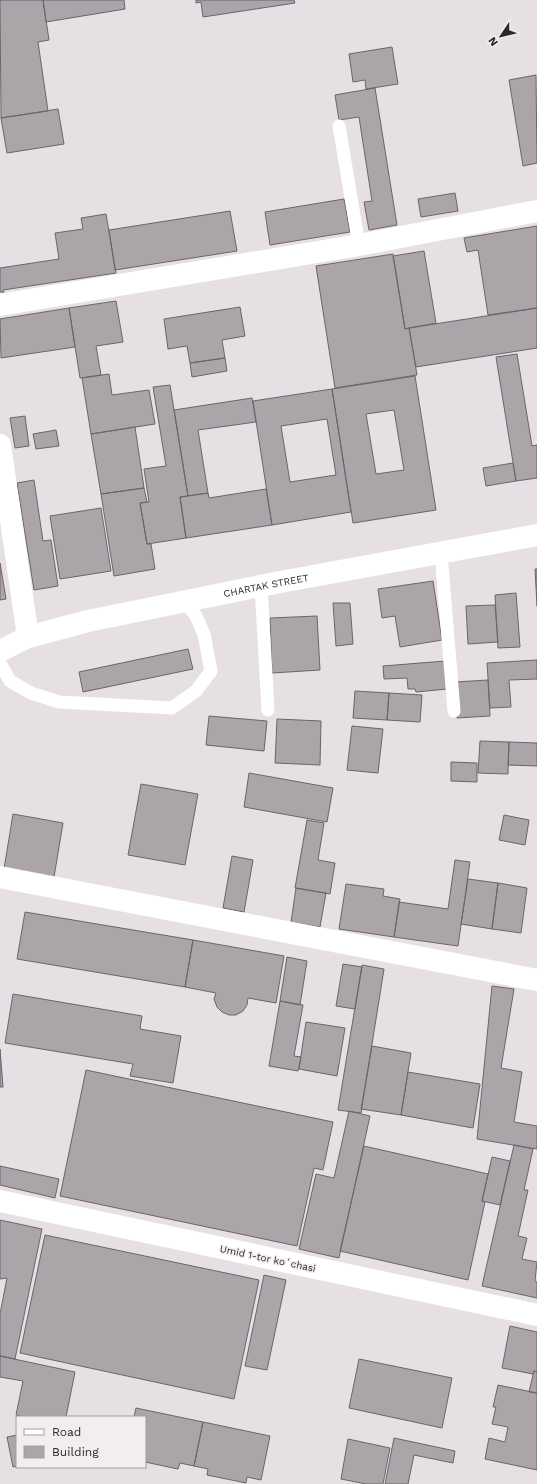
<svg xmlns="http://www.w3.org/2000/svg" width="537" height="1484" font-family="'Work Sans',sans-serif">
<rect width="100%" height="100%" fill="#e6dfe4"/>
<path fill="#aba5aa" stroke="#6b656a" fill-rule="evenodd" d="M0 0H43L49 40 38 42 48 111 1 118Z
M43 0H124L125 9 46 22Z
M196 0H294L295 3 203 17 201 2 196 3Z
M392 47 398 84 366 89 365 80 353 82 349 54Z
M536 75 537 163 523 166 509 80Z
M375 88 397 225 369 230 364 202 372 201 359 117 339 120 335 95Z
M58 109 64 144 7 153 1 118Z
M455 193 458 211 421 217 418 199Z
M344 199 350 232 270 245 265 212Z
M230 211 237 251 115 270 109 230Z
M106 214 116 273 3 290 4 292H0V268L59 259 55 233 83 229 81 218Z
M537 226V308L488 315 478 250 467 252 464 238Z
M424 251 436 323 405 329 393 256Z
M393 254 405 329 409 328 417 375 335 388 316 266Z
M116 301 123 342 96 346 101 375 80 378 69 308Z
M240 307 245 336 222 340 225 358 190 363 187 346 168 349 164 319Z
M69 308 75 347 1 358 0 319Z
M537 308V348L416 367 409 328Z
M517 354 532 446 537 445V478L516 481 496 357Z
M225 358 227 371 192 377 190 363Z
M109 374 112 395 149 390 155 424 91 434 82 378Z
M415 376 436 510 353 523 332 389ZM394 410 404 470 376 474 366 414Z
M170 385 188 496 180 497 186 538 147 544 140 503 149 502 144 469 166 466 153 387Z
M332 389 351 512 272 525 253 401ZM327 419 336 475 290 482 281 426Z
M252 398 256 422 198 430 208 493 188 496 174 410Z
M25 416 29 446 15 448 10 418Z
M135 427 144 488 101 494 91 434Z
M56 430 59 446 36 449 33 434Z
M513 463 516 481 486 486 483 468Z
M34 480 43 541 51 540 58 586 34 590 17 483Z
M144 488 147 502 140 503 147 544H151L155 569 114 576 101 494Z
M266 489 272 525 186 538 180 497 208 493 209 498Z
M101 508 111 571 60 579 50 516Z
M0 563 6 599 0 600Z
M535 569H537V606Z
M433 581 442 640 400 647 395 616 382 618 378 589Z
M516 593 520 647 498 648 495 595Z
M333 603H350L353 644 336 646Z
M495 605 498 642 468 644 466 606Z
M317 616 320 670 272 673 270 618Z
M188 649 193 669 83 692 79 672Z
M537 660V679L509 680 511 707 490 708 487 663Z
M445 661 447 689 416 692 415 689H408L407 678 384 679 383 666Z
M488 680 490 716 457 718 455 682Z
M355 691 389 693 387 720 353 718Z
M389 693 422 695 420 722 387 720Z
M209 716 267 721 264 751 206 745Z
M277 719 321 721 320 765 275 763Z
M352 726 383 729 378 773 347 770Z
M480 741 509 742 508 774 478 773Z
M509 742 537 743V766L508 765Z
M451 762 477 763V782L451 781Z
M249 773 333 788 327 822 244 807Z
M141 784 198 794 185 865 128 855Z
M13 814 63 823 54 877 4 869Z
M504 815 529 820 525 845 499 840Z
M307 820 324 823 318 860 335 863 330 894 295 888Z
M232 856 253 860 244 912 223 908Z
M455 860 470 862 458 946 394 937 399 902 448 909Z
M468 879 498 883 492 929 461 924Z
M498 883 527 888 521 933 492 929Z
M346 884 384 889 383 896 400 899 394 937 339 929Z
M296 888 326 893 320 927 291 922Z
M25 912 193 940 185 987 17 959Z
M193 940 284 956 276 1003 248 998 247 1005 243 1011 236 1015H229L222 1012 217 1007 214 999 216 993 185 987Z
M287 957 307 961 300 1005 280 1001Z
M343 964 362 967 355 1009 336 1006Z
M362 965 384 969 361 1113 338 1110Z
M492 986 514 989 501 1068 522 1072 514 1122 537 1126V1149L477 1139Z
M13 994 142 1016 140 1029 181 1036 173 1083 130 1076 133 1064 5 1043Z
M280 1001 303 1005 294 1056 301 1057 298 1071 269 1066Z
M306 1022 345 1028 337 1076 299 1069Z
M372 1046 411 1053 401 1115 361 1109Z
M0 1049 3 1087H0Z
M86 1070 333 1122 323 1170 314 1168 297 1246 60 1196Z
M408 1072 480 1084 473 1128 401 1115Z
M349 1111 370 1116 339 1258 299 1249 316 1174 334 1178Z
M514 1145 533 1149 524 1190H528L518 1236 527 1238 522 1259 537 1262 535 1281 537 1282V1298L482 1286Z
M364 1146 488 1174 482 1201 485 1202 468 1280 340 1251Z
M492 1157 510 1161 500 1205 482 1201Z
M0 1166 59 1179 55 1198 0 1185Z
M0 1220 42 1229 15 1359 0 1356V1314L7 1278 0 1279Z
M45 1235 259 1280 234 1399 20 1353Z
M264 1275 286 1280 267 1370 245 1366Z
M510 1326 537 1332V1372L534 1371 533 1374 502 1368Z
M0 1356 75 1372 66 1417H23L16 1415 23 1381 0 1377Z
M359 1359 452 1378 442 1428 349 1408Z
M534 1371 537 1372V1393L529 1392Z
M498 1385 537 1393V1470L485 1459 489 1438 505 1442 508 1427 492 1424 496 1407H493Z
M136 1408 203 1422 194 1466 180 1463 178 1469 145 1462V1417H134Z
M203 1422 270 1436 261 1480 247 1477 246 1483 207 1475 208 1469 194 1466Z
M17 1435V1466L13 1467 7 1437Z
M394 1438 455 1451 453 1463 414 1455 408 1484H385Z
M348 1439 390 1448 383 1484H366L341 1479Z"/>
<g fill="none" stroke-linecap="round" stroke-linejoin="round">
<path stroke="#fff" stroke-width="13" d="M339 126 359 245
M441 553 454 711
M261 586 268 710
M0 663 10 681 31 693 59 702 172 708 196 691 211 671 204 634 196 616 184 601"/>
<path stroke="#fff" stroke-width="22" d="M0 305 359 245 537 211
M0 445 28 637
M0 877 537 980
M0 1201 537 1315"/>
<path stroke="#fff" stroke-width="22" id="s1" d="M0 651 28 637 88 621 275 583 537 535"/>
</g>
<g text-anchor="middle" stroke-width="3" stroke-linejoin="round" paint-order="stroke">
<g font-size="10" fill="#2a2729" stroke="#f3ecf1">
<text dy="4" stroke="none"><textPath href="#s1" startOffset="275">CHARTAK STREET</textPath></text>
<text transform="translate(268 1258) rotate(12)" y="4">Umid 1-tor koʻchasi</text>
</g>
</g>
<rect x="16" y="1416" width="130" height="52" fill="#f3ecf1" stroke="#a39da1"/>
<rect x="24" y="1429" width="20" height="6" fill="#ffffff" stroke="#a39da1"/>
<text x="52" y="1436" font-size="12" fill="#2a2729">Road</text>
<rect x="24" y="1446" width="20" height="12" fill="#aba5aa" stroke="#a39da1"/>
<text x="52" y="1456" font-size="12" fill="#2a2729">Building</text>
<g transform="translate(501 36) rotate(235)" stroke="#f3ecf1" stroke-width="3" paint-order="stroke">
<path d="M0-3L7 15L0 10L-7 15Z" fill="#2a2729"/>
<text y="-6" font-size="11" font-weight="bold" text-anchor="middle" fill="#2a2729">N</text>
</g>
</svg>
